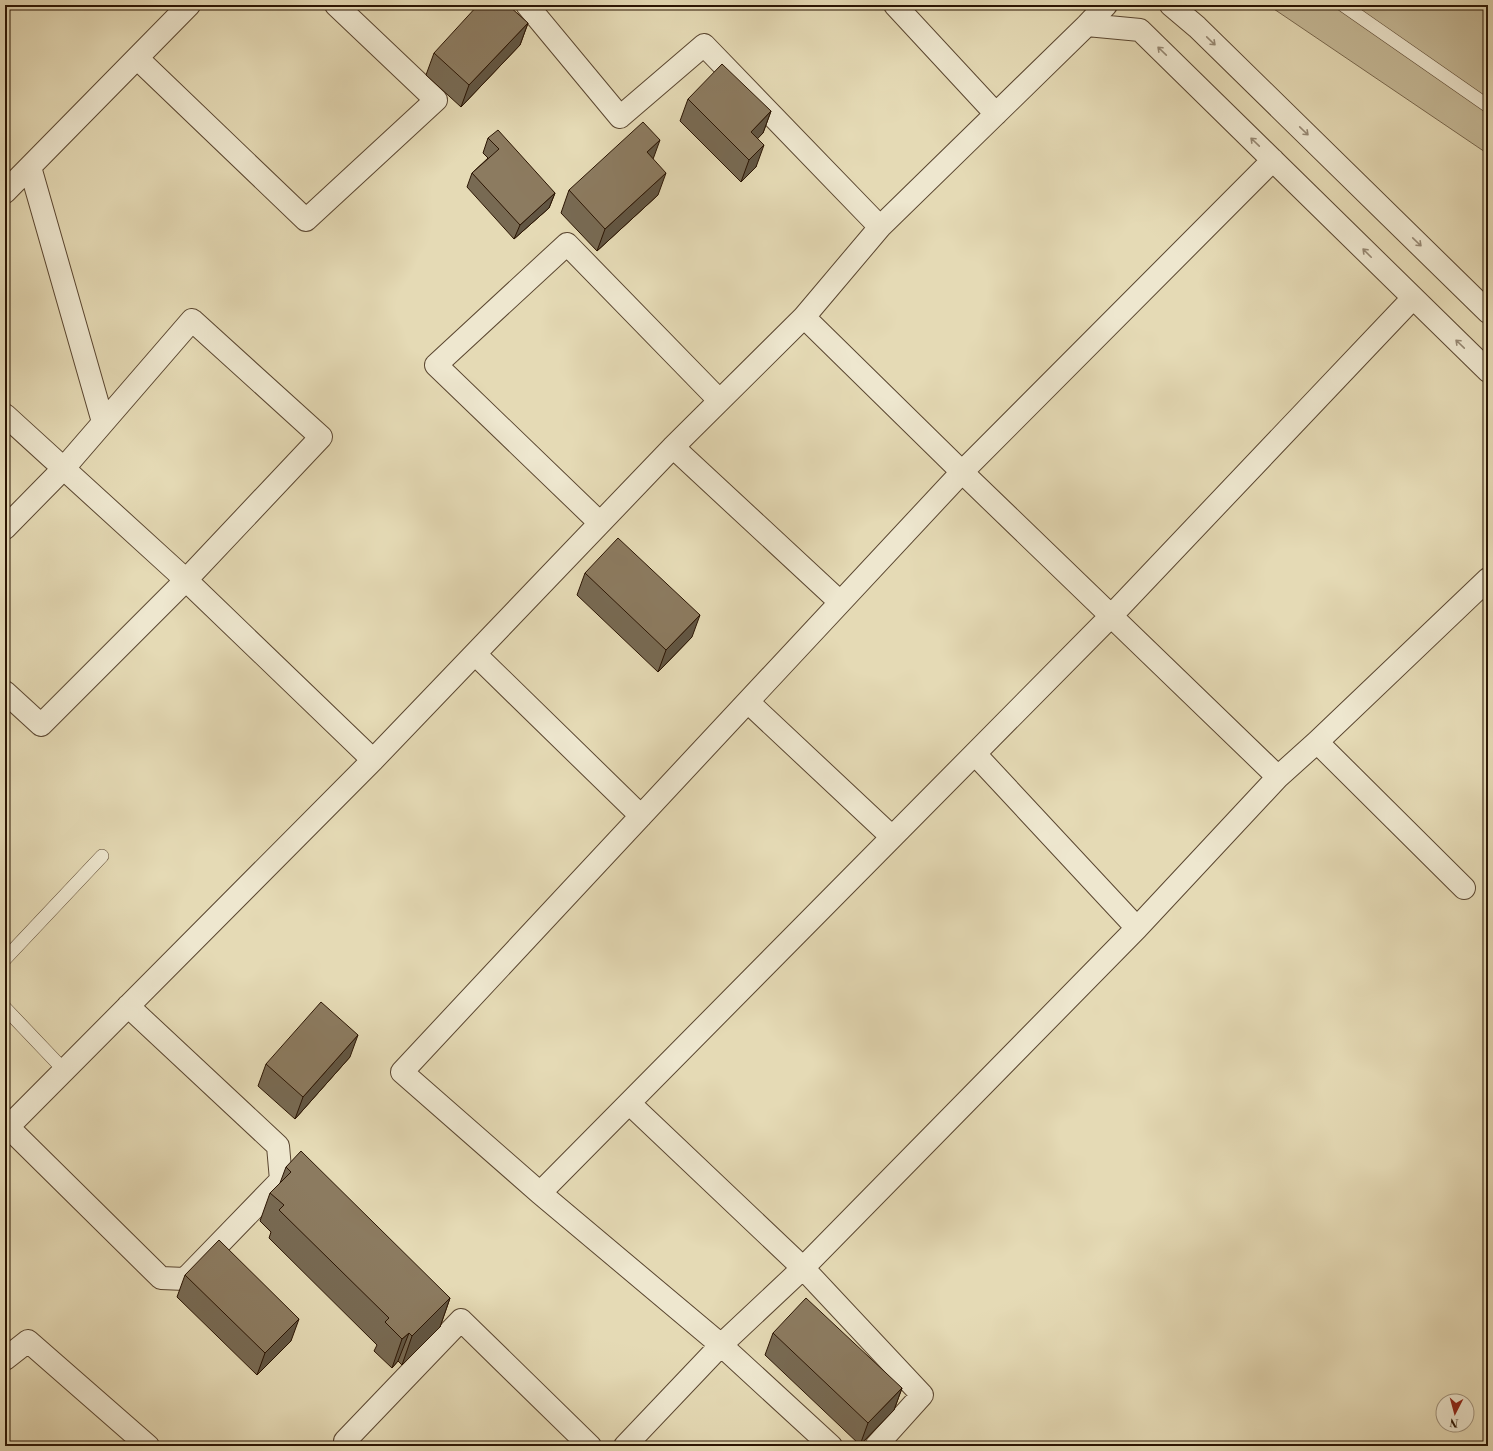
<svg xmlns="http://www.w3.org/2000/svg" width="1493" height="1451" font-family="'Libre Bodoni',serif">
<rect width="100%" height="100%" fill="#e5dab5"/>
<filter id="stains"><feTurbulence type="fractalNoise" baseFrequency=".005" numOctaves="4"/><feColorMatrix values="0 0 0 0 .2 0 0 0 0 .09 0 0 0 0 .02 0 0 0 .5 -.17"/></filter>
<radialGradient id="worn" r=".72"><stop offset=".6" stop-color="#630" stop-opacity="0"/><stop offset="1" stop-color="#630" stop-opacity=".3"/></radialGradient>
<path fill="#c5b997" stroke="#78674d" d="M1268 5H1488V154Z"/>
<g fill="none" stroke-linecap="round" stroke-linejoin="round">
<g stroke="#5a4630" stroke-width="14">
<path id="lane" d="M1343 5 1488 106
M5 959 102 856
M5 1008 64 1070"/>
</g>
<g stroke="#5a4630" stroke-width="24">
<path id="street" d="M527 5 620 117 704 45 880 227
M895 5 996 114
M1171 5 1197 27 1488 312
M1087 25 1140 30 1488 371
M137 58 306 220 436 100 336 5
M30 167 103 422
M5 192 189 5
M804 317 962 472 1278 777
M5 415 186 580 373 760
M673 447 840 602
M600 523 436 365 567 244 719 400
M5 528 64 468 192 320 321 437 186 580 41 725 5 692
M475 654 641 816
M748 702 892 837
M1317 742 1464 888
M975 754 1137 928
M629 1103 803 1268 922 1395 876 1446
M8 1127 161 1278 185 1279 281 1180 278 1146 128 1006
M5 1130 373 760 673 447 804 317 880 227 1087 25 1106 5
M540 1193 1111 616 1413 298
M5 1359 28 1341 148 1446
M350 1446 345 1441 461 1320 590 1446
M625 1446 721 1345 803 1268 1137 928 1278 777 1317 742 1488 579
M831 1446 721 1345 540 1193 402 1072 962 472 1273 160"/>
</g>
<use href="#lane" stroke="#eee7cf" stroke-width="13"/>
<use href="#street" stroke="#eee7cf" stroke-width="22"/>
</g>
<path fill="#786a53" stroke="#2b1503" d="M528 23 520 45 461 107 426 75 434 53Z
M688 99 771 111 763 133 757 138 756 167 741 182 680 121Z
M488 138 555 193 549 208 514 239 467 187 472 173 488 158 483 153Z
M569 190 658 195 597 251 561 213Z
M585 573 692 637 658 672 577 595Z
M350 1057 295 1119 258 1086 266 1064Z
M286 1167 450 1298 440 1327 402 1365 398 1361 392 1368 374 1351 377 1345 269 1238 271 1232 260 1221 270 1193 280 1183Z
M185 1275 291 1341 257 1375 177 1297Z
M773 1333 902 1388 894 1410 860 1445 765 1355Z"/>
<path fill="#625643" stroke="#2b1503" d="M528 23 520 45 461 107 469 85Z
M771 111 763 133 743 154 751 132Z
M660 140 652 162 647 152Z
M764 145 756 167 741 182 749 160Z
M666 173 658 195 597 251 605 229Z
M555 193 549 208 514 239 520 225Z
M700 615 692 637 658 672 666 650Z
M358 1035 350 1057 295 1119 303 1097Z
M450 1298 440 1327 402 1365 412 1336Z
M299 1319 291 1341 257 1375 265 1353Z
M409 1333 398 1361 392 1368 402 1339Z
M902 1388 894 1410 860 1445 868 1423Z"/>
<path fill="#8c7b60" stroke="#2b1503" d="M478 5H508L528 23 469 85 434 53Z
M722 64 771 111 751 132 764 145 749 160 688 99Z
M643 122 660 140 647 152 666 173 605 229 569 190Z
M498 130 555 193 520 225 472 173 499 149 488 138Z
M618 538 700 615 666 650 585 573Z
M321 1002 358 1035 303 1097 266 1064Z
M301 1151 450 1298 412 1336 409 1333 402 1339 385 1322 389 1318 279 1210 284 1205 270 1193 291 1172 286 1167Z
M219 1240 299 1319 265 1353 185 1275Z
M806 1298 902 1388 868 1423 773 1333Z"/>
<defs><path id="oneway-shaft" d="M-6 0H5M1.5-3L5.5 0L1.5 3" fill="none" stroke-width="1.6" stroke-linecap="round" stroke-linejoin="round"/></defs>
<g stroke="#968873">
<use href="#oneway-shaft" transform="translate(1211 41) rotate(44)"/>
<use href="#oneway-shaft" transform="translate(1162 51) rotate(-136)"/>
<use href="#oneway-shaft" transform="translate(1304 131) rotate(44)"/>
<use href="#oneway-shaft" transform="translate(1255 142) rotate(-136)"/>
<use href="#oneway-shaft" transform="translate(1417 242) rotate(44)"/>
<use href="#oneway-shaft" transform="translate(1367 253) rotate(-135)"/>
<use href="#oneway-shaft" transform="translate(1460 344) rotate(-136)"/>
</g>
<rect width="1493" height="1451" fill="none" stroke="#e5dab5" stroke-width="20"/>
<rect x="6" y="6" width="1481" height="1439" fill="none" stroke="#2b1503" stroke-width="2"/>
<rect x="10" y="10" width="1473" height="1431" fill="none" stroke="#2b1503"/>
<g transform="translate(1455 1413) rotate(186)"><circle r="19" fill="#eee7cf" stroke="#a0937d"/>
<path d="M0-3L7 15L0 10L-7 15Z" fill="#8f2418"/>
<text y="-6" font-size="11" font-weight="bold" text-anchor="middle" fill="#2b1503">N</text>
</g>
<rect width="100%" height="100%" filter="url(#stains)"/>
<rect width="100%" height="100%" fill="url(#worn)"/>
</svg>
